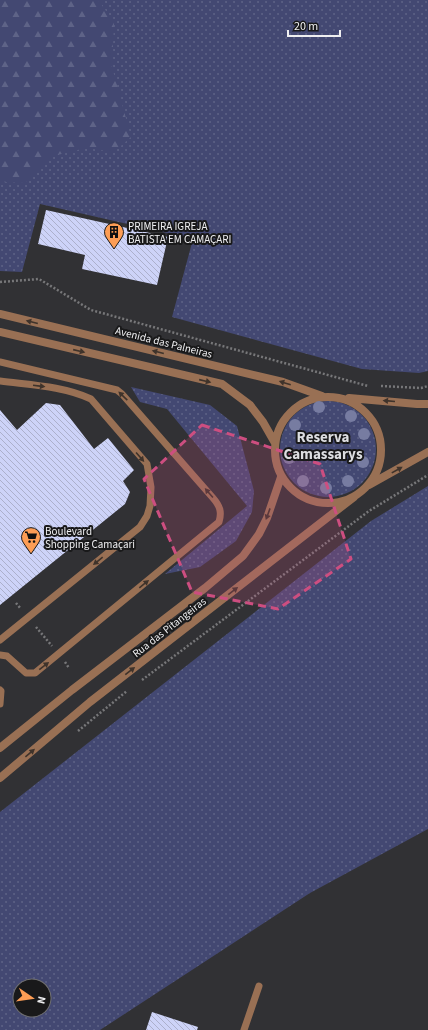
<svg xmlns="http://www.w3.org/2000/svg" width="428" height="1030" font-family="'Source Sans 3',sans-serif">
<defs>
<pattern id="grass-dots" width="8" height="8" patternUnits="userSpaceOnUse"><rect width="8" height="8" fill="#434872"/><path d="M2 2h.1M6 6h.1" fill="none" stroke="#5e6387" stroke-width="1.8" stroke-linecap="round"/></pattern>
<pattern id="forest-firs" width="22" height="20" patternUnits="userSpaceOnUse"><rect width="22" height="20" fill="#434872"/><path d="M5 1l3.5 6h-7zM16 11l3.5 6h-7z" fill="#5e6387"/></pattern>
<pattern id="building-back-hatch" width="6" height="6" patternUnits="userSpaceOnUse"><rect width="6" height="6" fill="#cdd3f8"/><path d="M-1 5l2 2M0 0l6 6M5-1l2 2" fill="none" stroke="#acb0cc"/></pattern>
</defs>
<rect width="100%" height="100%" fill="#313134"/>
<path fill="url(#grass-dots)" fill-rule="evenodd" d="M0 0H428V371L419 373 362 369 172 317 193 239 40 204 22 272 0 271Z
M131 387 210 405 237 426 254 491 252 512 236 541 200 567 165 574 247 506 167 409 140 402Z
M280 449a48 48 0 1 1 96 0a48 48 0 1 1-96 0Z
M428 486V829L310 893 100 1030H0V812L371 521ZM20 986H44V1010H20Z"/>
<path fill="url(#forest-firs)" d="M0 0H98L114 22 112 67 131 137 114 152 86 148 49 157 25 183 0 182Z"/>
<path fill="url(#building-back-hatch)" d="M46 210 168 237 157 285 82 269 85 255 38 244Z
M46 403 60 405 94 449 108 438 134 470 123 481 130 492 125 504 0 605V410L17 430Z
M152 1012 198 1027 197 1030H146Z"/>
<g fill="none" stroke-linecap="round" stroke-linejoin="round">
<path stroke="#777779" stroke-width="2.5" stroke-dasharray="2 2" stroke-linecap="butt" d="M0 282 39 279 91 310 368 386
M381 386 421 388 428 386
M16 603 21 609
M36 627 52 646
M65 662 69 668
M142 680 369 511 428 475
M78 731 127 691"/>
<path stroke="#997054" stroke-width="7" d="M0 362 117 390 122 394 213 498C220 506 222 512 219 522L35 673H26L7 656 0 655
M0 381C30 385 63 386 91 399L147 464 151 487 150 506 147 516 140 527 0 640
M0 690 1 691 0 704
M244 1030 259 986"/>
<path stroke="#997054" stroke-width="8" d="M0 314 283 382 322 396
M0 332 222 384 250 405 263 422 275 443
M275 450a53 53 0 1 1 106 0a53 53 0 1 1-106 0Z
M349 398 417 404H428
M369 485 428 452
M0 748 72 690 205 588 243 556 259 534 267 518 281 477
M0 778 90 702 354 497"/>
</g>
<g fill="#777ca1">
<circle cx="319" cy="407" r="6"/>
<circle cx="351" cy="416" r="6"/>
<circle cx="295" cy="425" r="6"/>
<circle cx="364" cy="434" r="6"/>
<circle cx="289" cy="458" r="6"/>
<circle cx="363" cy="462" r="6"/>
<circle cx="303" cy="481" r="6"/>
<circle cx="348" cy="481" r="6"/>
<circle cx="326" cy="488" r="6"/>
</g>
<defs><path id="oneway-solid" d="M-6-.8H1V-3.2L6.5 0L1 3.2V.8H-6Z"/></defs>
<g fill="#3f332b">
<use href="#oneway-solid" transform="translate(32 322) rotate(-166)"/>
<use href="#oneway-solid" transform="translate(79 351) rotate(13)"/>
<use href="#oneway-solid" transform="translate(158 352) rotate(-166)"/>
<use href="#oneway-solid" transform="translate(205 381) rotate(13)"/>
<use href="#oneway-solid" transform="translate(285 383) rotate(-163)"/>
<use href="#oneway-solid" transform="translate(39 386) rotate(7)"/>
<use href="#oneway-solid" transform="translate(123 396) rotate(-136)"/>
<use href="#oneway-solid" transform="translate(389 401) rotate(-175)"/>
<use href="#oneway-solid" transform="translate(140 457) rotate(49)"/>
<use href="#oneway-solid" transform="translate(397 470) rotate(-29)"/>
<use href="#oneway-solid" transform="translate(209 493) rotate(-131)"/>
<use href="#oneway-solid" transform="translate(268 514) rotate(110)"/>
<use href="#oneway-solid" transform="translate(98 561) rotate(141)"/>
<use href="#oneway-solid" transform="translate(144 584) rotate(-39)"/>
<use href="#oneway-solid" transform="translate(233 591) rotate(-38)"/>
<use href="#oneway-solid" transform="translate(44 666) rotate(-38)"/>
<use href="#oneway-solid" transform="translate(130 671) rotate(-38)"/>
<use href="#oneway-solid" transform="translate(30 753) rotate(-40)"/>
</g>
<path fill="#cd4e80" fill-opacity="0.2" stroke="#cd4e80" stroke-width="3" stroke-dasharray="8 5" stroke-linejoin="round" d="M202 425 320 464 351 559 278 609 192 592 144 479Z"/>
<defs>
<g id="building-pin" transform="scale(1)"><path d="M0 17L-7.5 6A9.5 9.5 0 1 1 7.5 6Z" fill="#fd9d55" stroke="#19191a"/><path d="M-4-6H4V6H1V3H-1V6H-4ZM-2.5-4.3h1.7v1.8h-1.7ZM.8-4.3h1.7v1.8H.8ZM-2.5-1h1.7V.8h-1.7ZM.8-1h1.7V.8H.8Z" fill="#111"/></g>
<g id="supermarket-pin" transform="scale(1)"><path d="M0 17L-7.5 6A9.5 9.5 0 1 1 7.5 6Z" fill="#fd9d55" stroke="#19191a"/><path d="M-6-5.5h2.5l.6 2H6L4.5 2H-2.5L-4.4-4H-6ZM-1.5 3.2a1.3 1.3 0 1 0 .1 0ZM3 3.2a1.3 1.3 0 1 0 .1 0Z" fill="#111"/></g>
</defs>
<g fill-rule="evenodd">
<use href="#building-pin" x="114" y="232"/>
<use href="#supermarket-pin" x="31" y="537"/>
</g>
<g text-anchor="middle" stroke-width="4" stroke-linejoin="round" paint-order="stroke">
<g font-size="11" fill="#efeff1" stroke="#19191a" text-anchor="start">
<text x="128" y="230">PRIMEIRA IGREJA<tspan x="128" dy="13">BATISTA EM CAMAÇARI</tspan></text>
<text x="45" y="535">Boulevard<tspan x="45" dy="13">Shopping Camaçari</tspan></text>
</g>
<g font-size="11" fill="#efeff1" stroke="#19191a">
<text transform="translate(164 342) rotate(14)" y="4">Avenida das Palneiras</text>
<text transform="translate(169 627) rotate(-38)" y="4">Rua das Pitangeiras</text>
</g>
<g font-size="15" font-weight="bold" fill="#dddee1" stroke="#19191a">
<text x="323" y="442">Reserva<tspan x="323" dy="17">Camassarys</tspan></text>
</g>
</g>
<g transform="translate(32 998) rotate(103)"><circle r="19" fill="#19191a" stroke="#6f6f70"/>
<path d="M0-3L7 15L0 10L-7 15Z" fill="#fd9d55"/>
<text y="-6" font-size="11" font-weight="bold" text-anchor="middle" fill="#efeff1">N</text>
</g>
<path d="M288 30v6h52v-6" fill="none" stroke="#efeff1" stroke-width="2"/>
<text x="294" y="30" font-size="12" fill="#efeff1" stroke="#19191a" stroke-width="3" paint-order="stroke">20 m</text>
</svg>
